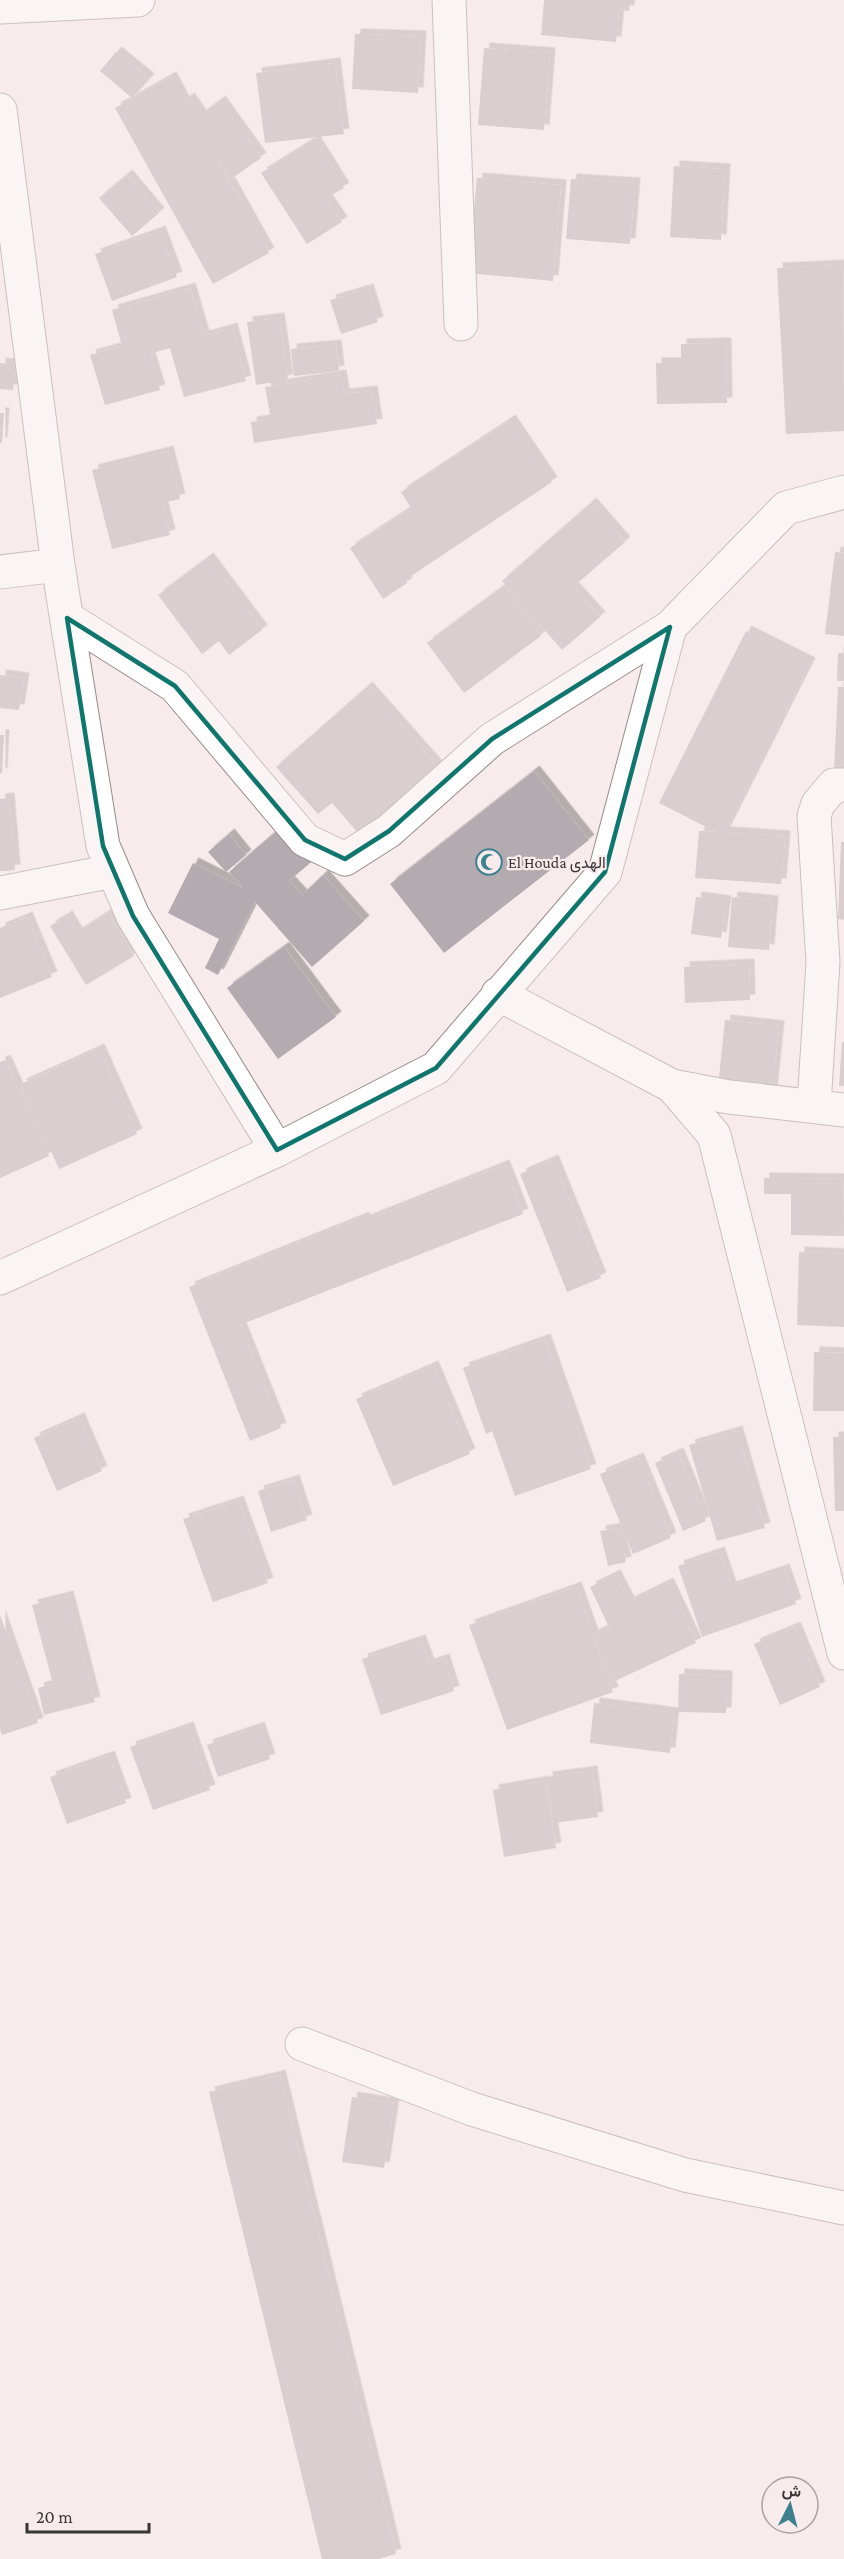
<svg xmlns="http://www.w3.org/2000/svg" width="844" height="2559" font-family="'Crimson Pro',Vazirmatn,serif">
<defs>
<filter id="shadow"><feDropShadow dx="5.5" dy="-5.5" stdDeviation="0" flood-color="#0004"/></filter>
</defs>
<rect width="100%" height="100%" fill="#f7ebeb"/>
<path fill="#b4abb0" filter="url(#shadow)" d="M544 0H630L629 11 619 10 616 42 541 35Z
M355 34 421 36 418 93 352 89Z
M484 48 550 53 544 130 478 125Z
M116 52 149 79 132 98 100 71Z
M335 63 344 134 265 143 256 73Z
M171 77 184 102 189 98 201 115 220 101 261 158 231 179 216 158 269 253 213 284 115 108Z
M314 140 344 188 326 198 342 222 307 244 261 173Z
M674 166 725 169 721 240 670 237Z
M127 175 159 213 132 236 99 198Z
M477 178 561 185 553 281 468 273Z
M571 179 635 183 630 244 566 239Z
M160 231 177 277 112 301 95 254Z
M843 265 844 431 786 434 777 268Z
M190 288 204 336 232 328 246 381 184 397 170 348 149 354 160 390 105 405 90 355 122 346 112 310Z
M368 289 378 322 341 334 330 300Z
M279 318 288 380 256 385 247 322Z
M726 343 727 403 657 404 656 363H681V344Z
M336 345 339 371 294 376 291 349Z
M0 363 15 365 13 390 0 389Z
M341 375 344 394 372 391 377 424 254 443 251 422 271 419 265 387Z
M0 413H4L2 443H0Z
M510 420 552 482 405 580 407 583 383 599 350 548 411 508 401 492Z
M168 451 180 499 162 503 170 535 112 549 92 470Z
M591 503 625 542 573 587 600 617 562 650 502 581Z
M835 552 844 553V636L825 634Z
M208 558 262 630 229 655 219 641 202 654 158 595Z
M504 586 541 636 464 693 427 643Z
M746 631 810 663 725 832 785 836 781 884 695 878 699 831 716 832 659 803Z
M838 653H844V681H837Z
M0 675 24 678 19 710 0 708Z
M367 687 443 773 365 841 332 803 318 814 276 767Z
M838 687H844V769L834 771Z
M0 735H4L2 774 0 773Z
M534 771 589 840 444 953 390 884Z
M9 798 15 870 0 871V799Z
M286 823 316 858 289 881 302 895 323 875 364 921 312 967 255 902 218 975 205 968 219 939 168 913 193 863 243 888 229 872Z
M229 834 246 855 226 872 208 852Z
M841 842H844V920L838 919Z
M696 897 726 901 721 938 691 934Z
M732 897 773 901 769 950 728 947Z
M108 913 134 956 86 985 50 926 67 916 77 933Z
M27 917 52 977 0 998V928Z
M284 947 336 1017 278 1059 227 988Z
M749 964 750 1000 685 1003 684 967Z
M725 1020 779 1026 772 1093 718 1087Z
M842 1042H844V1086H839Z
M99 1049 137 1134 59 1169 21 1084Z
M5 1060 49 1156 0 1178V1062Z
M553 1160 601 1278 567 1292 520 1174Z
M504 1165 523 1214 240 1325 281 1428 250 1441 189 1287 364 1217 365 1220Z
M764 1178 843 1179 844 1236 791 1235V1194H764Z
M799 1252 844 1254V1327L797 1325Z
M545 1339 591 1469 515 1496 492 1431 486 1434 463 1368Z
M814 1352 844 1353V1411H813Z
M433 1366 470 1454 393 1486 356 1399Z
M79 1418 102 1471 57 1491 34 1438Z
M737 1431 765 1528 717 1541 689 1445Z
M833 1437H844V1511H835Z
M678 1453 706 1521 683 1531 655 1463Z
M638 1458 671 1538 633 1554 600 1474Z
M294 1480 307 1520 271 1532 258 1491Z
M238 1501 268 1583 213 1602 183 1519Z
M618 1528 626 1562 608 1566 600 1531Z
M719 1552 731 1587 784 1569 796 1604 702 1637 678 1566Z
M615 1575 629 1602 668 1583 696 1643 615 1681 593 1635 609 1627 590 1587Z
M576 1587 613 1692 507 1730 469 1625Z
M68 1596 95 1702 44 1715 38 1688 53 1684 32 1605Z
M0 1615 38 1723 2 1735 0 1729Z
M795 1627 820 1687 780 1705 754 1644Z
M420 1640 429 1664 444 1659 454 1691 381 1715 362 1659Z
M679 1674 727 1676 726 1713 678 1712Z
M594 1703 674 1713 670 1753 590 1743Z
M188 1727 210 1790 153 1810 130 1747Z
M259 1727 270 1759 218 1777 207 1745Z
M109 1756 126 1803 67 1824 50 1777Z
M592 1771 598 1817 553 1823 547 1777Z
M545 1781 556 1848 504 1857 493 1790Z
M280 2075 396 2554 378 2559H322L209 2092Z
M352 2097 394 2104 384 2168 342 2162Z"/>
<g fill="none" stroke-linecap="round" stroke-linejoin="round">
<g stroke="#958b8a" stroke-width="35">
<path id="street" d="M449 0 461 324
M0 7 138 0
M0 110 58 565 103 846 133 916 277 1150
M0 572 58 565
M67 618 175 686 305 840 345 859 389 831 492 739 670 627
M0 893 113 871
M498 994 672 1086 729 1097 844 1110
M672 1086 714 1135 844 1653
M814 1105 823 962 814 816 818 804 834 785H844
M302 2044 472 2109 685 2175 844 2208"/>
</g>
<g stroke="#958b8a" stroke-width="35">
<path id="secondary" d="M0 1278 277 1150 436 1068 605 872 670 627 786 508 844 492"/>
</g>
<use href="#street" stroke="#fff" stroke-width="33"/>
<use href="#secondary" stroke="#fff" stroke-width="33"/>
</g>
<path d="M0 0H844V2559H0ZM67 618 175 686 305 840 345 859 389 831 492 739 670 627 605 872 436 1068 277 1150 133 916 103 846Z" fill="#f7ebeb" fill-opacity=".55" fill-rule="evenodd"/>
<path fill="none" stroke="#0f766e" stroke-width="4.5" stroke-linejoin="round" d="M67 618 175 686 305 840 345 859 389 831 492 739 670 627 605 872 436 1068 277 1150 133 916 103 846Z"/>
<defs>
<g id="mosque-ring" transform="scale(1.35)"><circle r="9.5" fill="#f7ebeb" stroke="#3d818f" stroke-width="1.5"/><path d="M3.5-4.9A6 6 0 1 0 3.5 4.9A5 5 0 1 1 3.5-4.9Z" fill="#3d818f"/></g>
</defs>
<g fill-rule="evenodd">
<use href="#mosque-ring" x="489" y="862"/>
</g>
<g text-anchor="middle" stroke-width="4.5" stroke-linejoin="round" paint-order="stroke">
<g font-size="16" fill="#393535" stroke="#f7ebeb" text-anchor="start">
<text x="508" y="868">El Houda الهدى</text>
</g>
</g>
<g transform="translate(790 2505) rotate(6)"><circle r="28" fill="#f7ebeb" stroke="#aba2a2" stroke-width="1.5"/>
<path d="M0-4.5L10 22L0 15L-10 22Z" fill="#3d818f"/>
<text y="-9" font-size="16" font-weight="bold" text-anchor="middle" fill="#393535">ش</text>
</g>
<path d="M27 2523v9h122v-9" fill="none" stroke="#393535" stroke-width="3"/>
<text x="36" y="2523" font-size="18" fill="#393535" stroke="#f7ebeb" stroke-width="4.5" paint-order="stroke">20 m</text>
</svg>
